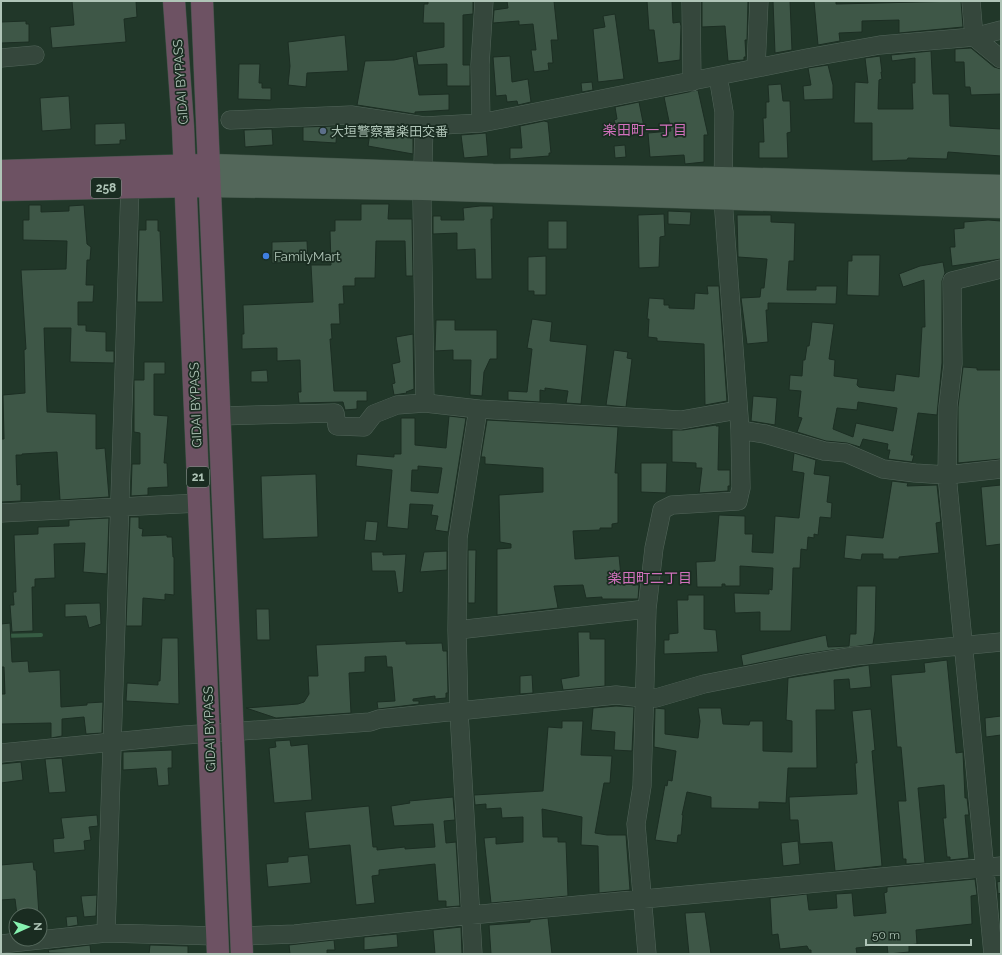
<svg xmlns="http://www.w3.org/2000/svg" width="1002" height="955" font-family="Raleway,'Noto Sans JP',sans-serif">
<rect width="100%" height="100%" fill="#213729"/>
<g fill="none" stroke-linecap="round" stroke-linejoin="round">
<path stroke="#365c43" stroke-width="4" d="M1 636 41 635"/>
</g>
<path fill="#3e5747" stroke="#1c2e23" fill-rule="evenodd" d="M72 1H136L137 17 124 19 126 42 52 48 50 27 74 25Z
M428 1H473V14L463 15V65H470V86H447V64L418 65 416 52 444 47V23H423L424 4H428Z
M507 1H554L558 40H551L553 63H548L549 70 534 72 531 50H536L533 24 519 25V21L493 23 494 10 508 8Z
M647 1H672L673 23 680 22 681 26 680 60 658 63 654 30H649Z
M702 1H748L747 40H745L746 57H744V60L728 61 725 26 702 27Z
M773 1H790L792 50 775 53Z
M814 1H836V4L961 1 963 27 899 33V20L862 21V32L839 33 840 41 818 45Z
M615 14 624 79 598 82 593 29 605 27 603 16Z
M26 21V24H29V42L1 43V22Z
M345 35 348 71 307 73 306 87 288 85 290 66 288 42Z
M971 48 994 67 1001 69V94L971 95 970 87H965L964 62H955V49Z
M931 51 933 94H949L950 126 1001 129V156L948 152 947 159 908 158 907 160 872 161V123H854L855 82 868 83 865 58 880 56 882 72H881L882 79 879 80 878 109H913L912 83H915V58L892 61 891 55Z
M413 56 419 95 449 94V110L415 112V114L357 105 365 61 394 60Z
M510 56 512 82 528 79 531 102 518 105 517 101 507 102 506 95 496 96 493 57Z
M239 64H260L259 83H262V88H271V100L238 99Z
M828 65 833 85V99L804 100 803 86 811 85 808 68Z
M592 82 593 90 582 92 581 83Z
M781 84 783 101H790L791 132 787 133 788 158H759V142H764L763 118H766V102H769L768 85Z
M698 90 708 135H704V162L685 164 684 155 650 157 648 133 671 131 664 97Z
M69 96 71 129 42 131 40 98Z
M639 102 645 132 618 137 614 120 617 119 615 107Z
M544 121 548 122 551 153H549V156L510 159V148H522L520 126Z
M125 123 126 140H120V144L95 145V124Z
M337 126 336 143 303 141V127Z
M272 129 273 145 245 147 244 130Z
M377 130 413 135V154L368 146 370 133 376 134Z
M486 133 488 156 464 158 461 135Z
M625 145 626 157 615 158 614 146Z
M361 204H389L388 219H412L413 276H406L405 241H376L375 278H355V286H343L344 304H339L340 324H331L332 339H330L334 391H367V401H357V409L345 410 343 402 299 403 298 392H301L300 360 277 361V348L242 349V334H244L243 305 313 302 311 265H331L330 231H335V220H361Z
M29 205H41V212L69 211V206L84 205 87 244 91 247 90 260H87L86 285H94L93 302H78V325H86V331L106 332V351H114V363L70 362 71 328H44L47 412 96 414V449L105 448 109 497 60 500 57 452 22 454V455H16L17 485 21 484V501L1 502V439H4L3 395 25 393 24 350 26 349 21 270 66 269 67 241 23 240V220H29Z
M480 206H493V219H491L492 279H476L475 249 457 250V233L433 234V216H441V220H464L463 208Z
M668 211 691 212 690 225 668 224Z
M664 214 665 236 660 237 659 267 639 268 638 215Z
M737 215H771V222L795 223 794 261H789L787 290H816V286H837L836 304 768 303V310H766L768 342 747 344 741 298 760 297 761 288H764L767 259 738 257Z
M146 220H158V231H160L163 302H137L139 230H146Z
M988 220 1001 221V259L952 266 950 247H955L954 229 964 228V222Z
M548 221H567V249H548Z
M307 241 308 262 272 263V242Z
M852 255H880L879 296 847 295 848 261H852Z
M546 256V295H534V291H528V257Z
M943 262 945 273 942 281V363L937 415 918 413 911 455H914L912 462 888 459 890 450H887L888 444 863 439 860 447 847 443 826 441 797 432 802 418 798 417 801 391 789 390 790 375 802 376 803 360H805L807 346H809L810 340 812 322 834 324 829 359 835 360 834 376 858 379 857 385 859 387 894 391 896 374 919 377 922 327H925L924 280 903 287 899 274 920 266ZM858 402 897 408 893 431 856 423 853 437 833 429 837 408 857 410Z
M707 286H719L727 401 705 405 704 344 657 341V338L648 337 649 319H647L649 298 664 299V305H669V308L694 309 695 293 708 294Z
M532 319 552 322 550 341 587 345 581 404 566 403 568 391 545 388V391L540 390V402L508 400V391L527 392 532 349 527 348Z
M436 320H455V330H497V359H490L484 372 482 396 470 395 471 360H453V350L435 351Z
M413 334 414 389 406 392 407 393 394 395 392 384 395 383 392 364 400 362 396 337Z
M614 350 628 352 627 358 632 359 626 407 606 405Z
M144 362H165V374H154V415L168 416 164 463H167L168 487 148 488V495L131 496 132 464H140V433L134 432V380H144Z
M963 367 977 368V370H1001V459L958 463V407Z
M267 370 268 382H251V371Z
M753 396 777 398 775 425 751 421Z
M449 416 466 418 448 532 435 530 438 516 431 515 433 505 410 504 408 529 387 527 392 470 356 466 357 454 394 457V454H401V418H415V445L446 448ZM418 466 442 468 438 493 411 491 412 470H418Z
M487 420 618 427 615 473H618V523L612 524V528H600V530L573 531 575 559 619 556 621 576H623V584L639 585 638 599H602V597L586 598 583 585 554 586 558 608 497 615V549L511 548V544L500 542 499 495 543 492V468L485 464V457H481Z
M716 425V426H719L718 470H730V486H728V491L699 493 702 468H696V463L672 462V430H683Z
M794 453 816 460 814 474 830 476 827 502 832 503 831 518 820 517 818 535 814 534V538L808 537 807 550 801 549 800 568H793L791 631H760V612L735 613 734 593 769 594V589L772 590 773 568 740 566V586H725V584H722V587H697L696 562 715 561 719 515 745 516V534H753L752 552 773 553 775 516 799 518 804 473 792 471Z
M641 463H667L666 493 641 492Z
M316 474 318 537 263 539 261 476Z
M892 481 908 483 907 486 937 485 941 522 936 523 939 553 899 557V559H883V554H862L861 560 844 558 846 535 883 538Z
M1001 485V544L986 546 981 487Z
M130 517H139V528L143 529 142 536 167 535V537H172L173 557H174V595L165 594V600L143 598 142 626H126Z
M109 518 107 574 83 572 85 543 54 544 55 578 35 579V587H32L33 631 12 632 10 605H14L13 592H16L14 535 38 534V527L69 526V520Z
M366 521 378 522 376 541 364 540Z
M468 550H476L475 603H468Z
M447 551V570L420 572 424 552Z
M371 552H383V555L406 554 403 592 398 593 395 571H372Z
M857 586H876L875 631 873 644 798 655 743 666 741 655 826 635 828 647 849 646 850 634H856Z
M688 595H704V629L716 630 718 652 664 654V640H669V634L678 633 677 600H688Z
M100 603 101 624 89 628 86 616 65 617V604Z
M256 609H269L270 640H257Z
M10 623 12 662 28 661 29 672 60 670 61 707 87 705V703L103 702 102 733 86 734 84 717 62 719V736L51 738V723L1 724V694H5L4 667H1V624Z
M578 632H590V639H605V686L563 690 561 679 579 676Z
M162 638H178L179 704 126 701 127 683 158 685V681H160Z
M406 641V644L442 643 443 651H447L448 693H446V698L435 699V696L413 699V701H419V704L378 709 377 702 395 701 392 667H387L386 656 365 657V672L349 673 351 713 276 718 246 708 298 704 304 702 309 694 308 676H318L316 645Z
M947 660 956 753 963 752 965 798H967L969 815H965L969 858 950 860V857H947L943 818H946L944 785 918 788 925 863 906 864V859H903L898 801H906L901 747H897L891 675 925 672 924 663Z
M869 665 871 687 850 689 849 679 834 680 835 710H816L817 768H788L786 803 759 802V809L711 808V797L687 792 682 815H683L681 835H678L677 843 655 840 665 785 667 786 668 780 672 781 676 751 654 747 655 708 665 709V734L698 738 700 721 698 708H721L723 724 749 725 750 721H763V751L792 752V721L786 720 788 678Z
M532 675 533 693 520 694V676Z
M616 706 634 707 632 751 614 750 615 732 591 730 593 708Z
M871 709 875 750 872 751 882 866 835 871 832 842 800 844 798 820H790L789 797 857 794 855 763H857L852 711Z
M1001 716V735L986 737 985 718Z
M562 721H583L581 755 612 756 610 783H604L595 833 607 835H626L630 890 599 893 598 846 581 845 582 817 542 809 543 837H558V842H566L568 896 491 903 484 838 496 837V844L523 842V817L502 818 501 808 486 809V804L475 805 474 795 543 791 548 727 562 728Z
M290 740 291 746 308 744 312 800 274 803 269 748 276 747 275 741Z
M172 750V768H168L169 785 158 786 156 768 123 770V752Z
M62 758 66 792 49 793 45 759Z
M21 762 23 780 1 783V764Z
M453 797 455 820 444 821 446 843 456 842 460 906 446 907V901H438L435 864 379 870V875L372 876 375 903 356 905 350 845 309 849 305 812 369 806 373 847H377V850L405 847V849L435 847 433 824 394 826 391 806 410 803 409 801Z
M97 815 98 826 89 827 91 840 84 841 85 850 54 853 53 839 64 838 61 818Z
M798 841 800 864 783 866 781 843Z
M308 855 311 883 268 887 266 864 288 862V857Z
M33 862 34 870H36L39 915H17L15 899 1 900V865Z
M975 879 977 895 971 896 972 924 916 930 917 944 909 945V952L888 954 887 945 856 948 857 954H811V950H809L807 946 780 949 778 934 772 935 770 898 807 894 809 910 837 908 836 894 852 893 854 916 886 913 884 893 887 892V887Z
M1001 881V893L998 894 997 882Z
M97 895 96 916 84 917 81 896Z
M705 912 711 954H689L685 913Z
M77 916 78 925 67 927 66 917Z
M548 918 552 954H491L489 925 530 922V920Z
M461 927 462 954H435L433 930Z
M397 934 398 947 364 950V937Z
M334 940 335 950H327V954H290L289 945Z
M90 945 91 954 49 953 48 950Z
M150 945 188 946V954H149Z"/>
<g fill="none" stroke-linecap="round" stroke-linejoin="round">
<g stroke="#52655a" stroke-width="19">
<path id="minor" d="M691 1 692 82
M971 1 974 37 1001 59
M1 58 35 55
M756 68 759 1
M230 120 351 115 424 126 481 123 807 58 880 45 974 37 1001 30
M481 123 480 65 484 1
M424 126 422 201 425 403
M220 416 335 413 337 426 364 427 374 414 397 405 425 403 478 409 681 420 738 410
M740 430 765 434 824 451 846 453 883 469 915 473 947 475 1001 469
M1 513 199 503
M647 609 642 786 636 824 647 954
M457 630 647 609 654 548 662 510 672 505 738 501 741 488 740 430 723 199 724 112 718 76
M1 753 185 735 370 722 379 719 616 695 644 698H656L704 684 800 665 855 656 1001 642
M106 933 130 187
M241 936 295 934 471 915 1001 866
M1 944 106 933 217 936
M473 954 459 712 457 630 458 538 478 409
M993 954 947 475 948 406 953 364 952 281 1001 269"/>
</g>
<g stroke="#415448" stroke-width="23">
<path id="major" d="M210 165 493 175 723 178 1001 186
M211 186 422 189 1001 207"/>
</g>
<g stroke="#3f5247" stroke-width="23">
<path id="highway" d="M174 1 183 127 218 954
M202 1 242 954
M1 171 198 165
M1 190 199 186"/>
</g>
<use href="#minor" stroke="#35473c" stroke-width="18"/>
<use href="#major" stroke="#53675a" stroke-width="22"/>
<use href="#highway" stroke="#6d5263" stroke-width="22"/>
</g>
<circle fill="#5c6f8a" stroke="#1a2c21" stroke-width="1.5" cx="323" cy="131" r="4"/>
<circle fill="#3f7fe0" stroke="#1a2c21" stroke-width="1.5" cx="266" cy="256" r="4"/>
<g text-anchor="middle" stroke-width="3.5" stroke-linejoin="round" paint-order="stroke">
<g fill="#1a2c21" stroke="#82968a" stroke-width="1">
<rect x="91" y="178" width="30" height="20" rx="3"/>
<rect x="187" y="467" width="22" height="20" rx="3"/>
</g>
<g font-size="12" font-weight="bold" fill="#afc4b7">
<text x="106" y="192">258</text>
<text x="198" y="481">21</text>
</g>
<g font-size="13" fill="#afc4b7" stroke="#1a2c21">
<text transform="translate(180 82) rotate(-94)" y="5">GIDAI BYPASS</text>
<text transform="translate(195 405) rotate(-92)" y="5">GIDAI BYPASS</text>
<text transform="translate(209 729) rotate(-92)" y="5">GIDAI BYPASS</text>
</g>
<g font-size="13" fill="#afc4b7" stroke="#1a2c21" text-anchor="start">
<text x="331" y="136">大垣警察署楽田交番</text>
<text x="274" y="261">FamilyMart</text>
</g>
<g font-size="14" fill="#d271bd" stroke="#1a2c21">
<text x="645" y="135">楽田町一丁目</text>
<text x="650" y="583">楽田町二丁目</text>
</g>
</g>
<rect width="1002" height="955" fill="none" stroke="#afc4b7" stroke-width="4"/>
<g transform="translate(28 927) rotate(87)"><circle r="19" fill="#1a2c21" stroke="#56695d"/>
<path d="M0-3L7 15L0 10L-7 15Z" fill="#86f2b0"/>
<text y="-6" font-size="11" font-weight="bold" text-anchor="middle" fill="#afc4b7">N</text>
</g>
<path d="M866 939v6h105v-6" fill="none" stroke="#afc4b7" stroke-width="2"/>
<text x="872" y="939" font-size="12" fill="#afc4b7" stroke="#1a2c21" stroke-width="3" paint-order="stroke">50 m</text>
</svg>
